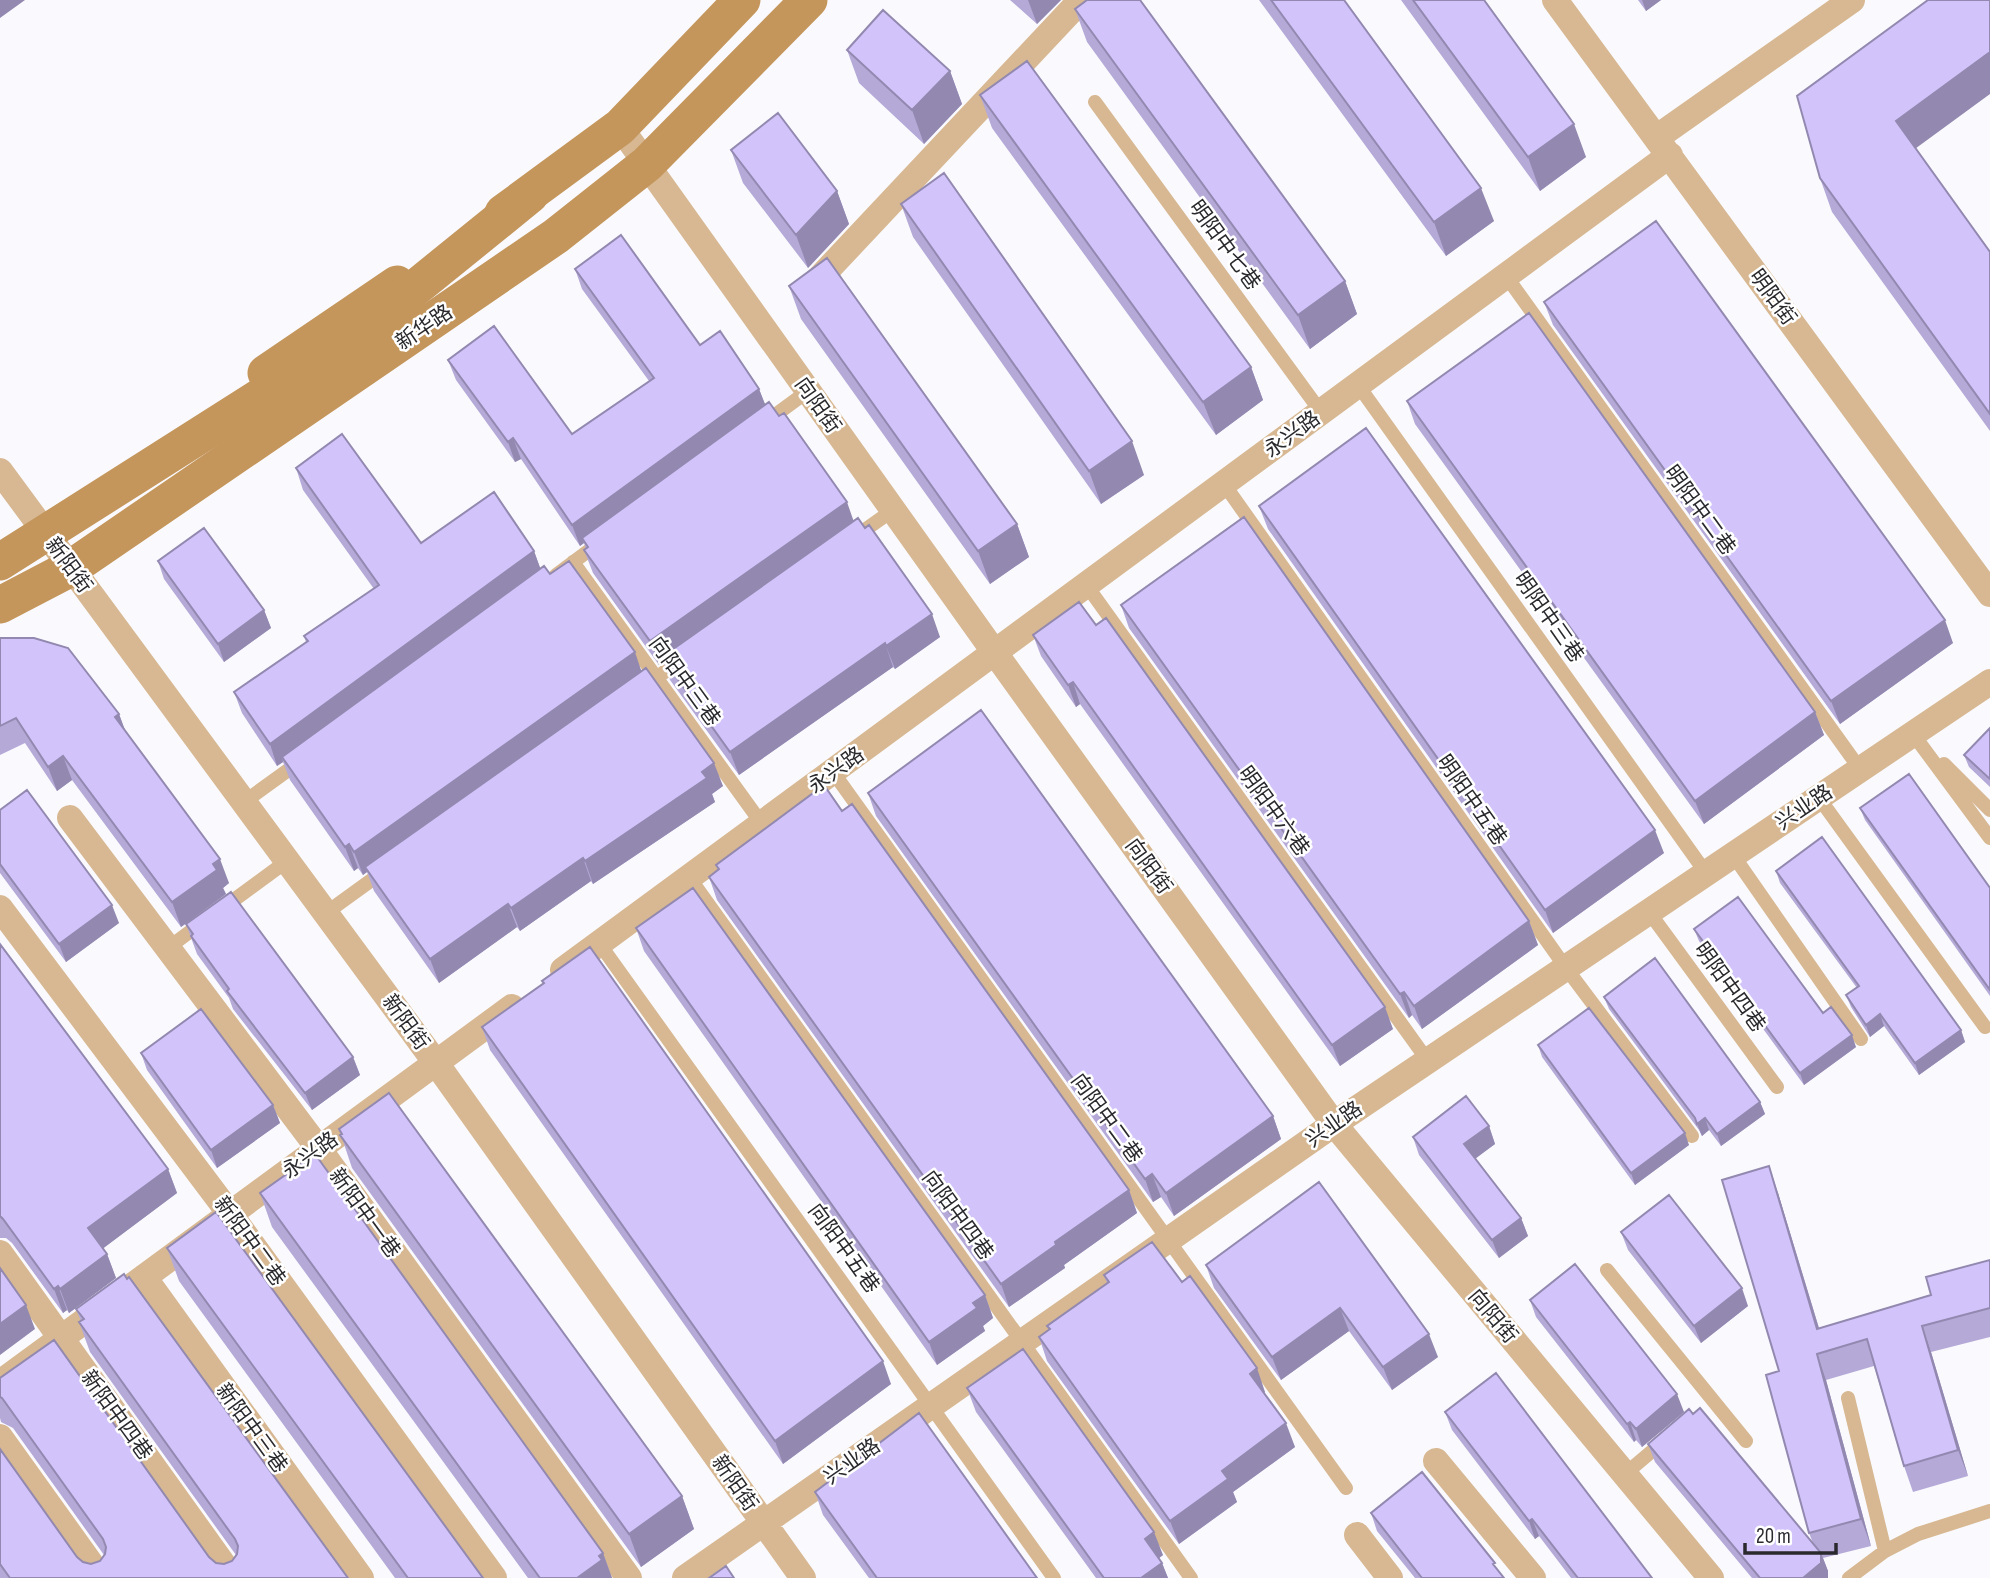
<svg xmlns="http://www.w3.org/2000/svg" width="1990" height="1578" font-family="'Sofia Sans Condensed','Noto Sans SC',sans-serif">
<rect width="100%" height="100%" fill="#fafafe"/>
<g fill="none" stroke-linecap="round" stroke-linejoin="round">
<path stroke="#d7b892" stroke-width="14" d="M1095 102 1321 412
M1506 276 1860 769
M1358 385 1706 873
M763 424 808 391
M1224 484 1566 968 1692 1136
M855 537 893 510
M573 562 762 824
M556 575 599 543
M1087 586 1428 1061
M641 689 681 660
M1913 734 1990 838
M1944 764 1990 810
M833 772 1346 1488
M1819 798 1985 1027
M244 802 302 760
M1733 855 1861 1039
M689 877 1191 1578
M223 908 287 861
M1649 912 1777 1087
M326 913 384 871
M599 943 1054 1578
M168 948 203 922
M1607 1270 1746 1441
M1848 1398 1885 1551
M1625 1474 1664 1441
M1849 1578 1885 1551 1918 1534 1990 1511"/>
<path stroke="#d7b892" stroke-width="26" d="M1555 0 1990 594
M620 127 995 653 1334 1124 1711 1578
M1656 138 1852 0
M815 283 1081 0
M0 471 436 1063 803 1578
M70 818 319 1149 629 1578
M0 908 230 1214 494 1578
M563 970 1670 155
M0 1253 233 1578
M144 1277 361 1578
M0 1383 512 1007
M0 1437 101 1578
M1436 1461 1533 1578
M1357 1535 1390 1578
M685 1578 1334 1124 1990 682"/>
<path stroke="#c4965c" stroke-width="37" d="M503 213 620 127 742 0
M266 373 397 284
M0 605 71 568 556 236 647 164 809 0"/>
<path stroke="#c4965c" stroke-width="37" d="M0 562 356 336 530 195"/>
</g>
<path fill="#b5a9d8" d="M1010 0H1061L1037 24Z
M1259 0H1344L1494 221 1446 256Z
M1401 0H1484L1586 157 1540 191Z
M1638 0H1661L1646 11Z
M1075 9 1345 281 1357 314 1310 349 1087 42Z
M847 50 950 71 962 104 924 144 859 83Z
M980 95 1251 367 1263 400 1216 435 992 128Z
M1915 149 1990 252V431L1832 212 1820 178Z
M731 150 837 191 849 224 808 268 743 183Z
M901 204 1144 475 1101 504 913 237Z
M575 269 700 345 759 389 765 405 940 637 895 669 893 667 739 775 670 680 663 661 659 665 593 573 584 550 586 549 584 543 580 546 521 459 515 462 456 380 448 360 572 434 649 381 582 289Z
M789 286 1017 524 1029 557 990 584 801 319Z
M1544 302 1953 643 1840 724 1553 325Z
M1407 401 1815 712 1824 735 1704 824 1415 424Z
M296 468 421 543 534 551 540 568 550 574 642 671 723 786 712 794 715 802 593 884 591 881 520 931 517 927 439 983 374 891 367 872 363 875 358 868 354 871 290 780 283 762 277 766 242 713 234 692 306 642 304 636 374 589 303 490Z
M1259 506 1664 853 1553 933 1268 529Z
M158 561 264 610 271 628 224 662 164 579Z
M1121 605 1529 921 1538 945 1422 1029 1412 1015 1409 1018 1129 628Z
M1033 635 1393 1029 1340 1066 1080 704 1076 707 1041 656Z
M0 638 119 714 125 731 229 883 223 888 226 894 181 927 72 780 57 791 25 743 0 755Z
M1990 728V787L1969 767 1964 755Z
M868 793 1273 1116 1281 1139 1174 1216 1161 1197 1153 1202 876 816Z
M1860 808 1990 888V996L1865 820Z
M0 810 119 923 66 962 0 873Z
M842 811 1129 1190 1137 1213 1064 1265 1065 1268 1009 1307 717 900 709 877 718 870 716 865Z
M1776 871 1961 1030 1965 1042 1919 1075 1884 1026 1870 1037 1851 1007 1846 995 1857 988 1780 883Z
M186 924 353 1057 360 1075 312 1110 233 1009 229 998 197 954Z
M636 928 985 1295 993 1318 983 1326 985 1331 937 1365 644 951Z
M1694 929 1823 1013 1856 1047 1804 1085 1699 941Z
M0 944 168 1169 177 1193 103 1248 107 1254 116 1278 69 1313 67 1310 63 1313 12 1243 6 1238H0Z
M542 981 891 1384 783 1464 490 1050 482 1027 543 984Z
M1604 997 1760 1102 1765 1114 1721 1146 1709 1130 1702 1136 1699 1130 1609 1009Z
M1538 1045 1689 1145 1635 1185 1542 1057Z
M141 1053 273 1105 280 1123 217 1168 147 1070Z
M1489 1126 1495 1144 1475 1158 1521 1218 1528 1236 1499 1258 1419 1155 1413 1137Z
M339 1129 682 1496 694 1529 641 1567 352 1168Z
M1319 1182 1438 1357 1392 1390 1349 1331 1281 1380 1214 1288 1206 1265Z
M260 1193 603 1553 612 1578H528L272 1227Z
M1778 1193 1819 1328 1931 1295 1990 1260V1337L1931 1352 1968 1476 1913 1492 1904 1466 1874 1366 1826 1380 1871 1546 1823 1558 1828 1571V1578H1752L1655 1462 1648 1444 1813 1543 1809 1533 1779 1371Z
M1621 1232 1748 1306 1701 1343 1628 1250Z
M167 1248 483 1578H395L179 1281Z
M1104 1275 1265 1392 1264 1393 1295 1447 1233 1492 1237 1502 1179 1544 1047 1361 1039 1337 1049 1330 1047 1326 1107 1283Z
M1530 1300 1684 1412 1642 1447 1636 1440 1634 1442 1536 1317Z
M76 1309 348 1578H0V1449L77 1557 83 1562 91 1564 100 1561 104 1555 13 1428 1 1422 0 1418V1378L216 1563 224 1564 232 1561 236 1555 90 1352 79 1322 81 1321Z
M967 1388 1163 1555 1159 1558 1162 1563 1168 1578H1096L976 1412Z
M1445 1412 1652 1578H1571L1539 1536 1535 1539 1452 1430Z
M815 1492 1037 1578H869L823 1515Z
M1371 1513 1498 1570 1504 1578H1415L1377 1531Z"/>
<path fill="#9389b0" d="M0 0H25L0 18Z
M1028 0H1061L1037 24Z
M1642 0H1661L1646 11Z
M1990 52V94L1908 154 1896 121Z
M950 71 962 104 924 144 912 110Z
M1574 124 1586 157 1540 191 1528 157Z
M1481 188 1494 221 1446 256 1434 222Z
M837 191 849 224 808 268 796 235Z
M1345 281 1357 314 1310 349 1298 315Z
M1251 367 1263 400 1216 435 1203 402Z
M759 389 767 409 582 538 584 543 580 546 572 525Z
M513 438 521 459 515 462 508 442Z
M1132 441 1144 475 1101 504 1089 471Z
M847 502 855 525 662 657 663 661 659 665 650 641Z
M1017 524 1029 557 990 584 978 551Z
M534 551 542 573 282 757 283 762 277 766 270 744Z
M264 610 271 628 224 662 218 644Z
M932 614 940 637 895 669 886 646Z
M1945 620 1953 643 1840 724 1831 701Z
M885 643 893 667 739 775 730 752Z
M635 652 643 676 365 867 367 872 363 875 354 852Z
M1073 682 1080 704 1076 707 1068 685Z
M1815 712 1824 735 1704 824 1695 801Z
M119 714 128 738 115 717Z
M63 756 72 780 57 791 48 767Z
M714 763 723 786 712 794 715 802 593 884 585 861Z
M1655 830 1664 853 1553 933 1545 910Z
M349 844 358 868 354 871 345 847Z
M583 858 591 881 520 931 511 908Z
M220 859 229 883 223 888 226 894 181 927 172 902Z
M508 904 517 927 439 983 430 959Z
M112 905 119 923 66 962 59 944Z
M1529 921 1538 945 1422 1029 1414 1006Z
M1404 992 1412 1015 1409 1018 1400 994Z
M1385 1007 1393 1029 1340 1066 1332 1045Z
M1880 1014 1884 1026 1870 1037 1866 1025Z
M1961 1030 1965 1042 1919 1075 1915 1063Z
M1852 1035 1856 1047 1804 1085 1800 1073Z
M353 1057 360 1075 312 1110 305 1093Z
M1760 1102 1765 1114 1721 1146 1717 1134Z
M273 1105 280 1123 217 1168 211 1150Z
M1273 1116 1281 1139 1174 1216 1166 1193Z
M1705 1118 1709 1130 1702 1136 1697 1124Z
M1489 1126 1495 1144 1471 1162 1464 1144Z
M1685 1133 1689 1145 1635 1185 1631 1173Z
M1769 1166 1778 1193 1827 1355 1817 1329Z
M168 1169 177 1193 97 1253 88 1228Z
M1152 1174 1161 1197 1153 1202 1145 1179Z
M1129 1190 1137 1213 1064 1265 1065 1268 1009 1307 1001 1284 1055 1242Z
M1521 1218 1528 1236 1499 1258 1492 1240Z
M107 1254 116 1278 69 1313 60 1289Z
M58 1286 67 1310 63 1313 54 1289Z
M1742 1288 1748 1306 1701 1343 1694 1326Z
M985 1295 993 1318 983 1326 985 1331 937 1365 929 1342 973 1303Z
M26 1305 35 1329 0 1355V1324Z
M1340 1308 1349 1331 1281 1380 1272 1357Z
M1922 1326 1931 1352 1968 1476 1958 1450Z
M1429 1334 1438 1357 1392 1390 1383 1367Z
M1817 1354 1826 1380 1871 1546 1861 1519Z
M883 1361 891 1384 783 1464 775 1441Z
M1257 1368 1265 1392 1258 1397 1250 1374Z
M1677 1394 1684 1412 1642 1447 1636 1429Z
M1630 1422 1636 1440 1634 1442 1627 1424Z
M1286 1423 1295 1447 1233 1492 1237 1502 1179 1544 1170 1521 1222 1471Z
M682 1496 694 1529 641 1567 629 1534Z
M1532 1519 1539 1536 1535 1539 1529 1521Z
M1154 1532 1163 1555 1154 1562 1145 1539Z
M603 1553 612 1578H577L599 1556Z
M1821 1553 1828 1571V1578H1803Z
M1162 1563 1168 1578H1141Z"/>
<path fill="#d2c4fb" stroke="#9389b0" stroke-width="2" d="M1087 0H1140L1345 281 1298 315 1075 9Z
M1271 0H1344L1481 188 1434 222Z
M1413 0H1484L1574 124 1528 157Z
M1928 0H1990V52L1896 121 1990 252V414L1820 178 1797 96Z
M883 10 950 71 912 110 847 50Z
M1027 61 1251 367 1203 402 980 95Z
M778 113 837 191 796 235 731 150Z
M944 173 1132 441 1089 471 901 204Z
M1656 221 1945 620 1831 701 1544 302Z
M621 235 700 345 720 331 759 389 572 525 513 438 508 442 448 360 494 326 572 434 654 378 575 269Z
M827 258 1017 524 978 551 789 286Z
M1529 313 1815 712 1695 801 1407 401Z
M769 402 779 416 784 413 847 502 650 641 584 550 588 547 582 538Z
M1366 428 1655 830 1545 910 1259 506Z
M342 434 421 543 494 492 534 551 270 744 234 692 308 641 304 636 379 585 296 468Z
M1244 517 1529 921 1414 1006 1404 992 1400 994 1121 605Z
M858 518 865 528 869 525 932 614 886 646 885 643 730 752 662 657Z
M204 528 264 610 218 644 158 561Z
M569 561 635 652 354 852 349 844 345 847 282 757 544 566 550 574Z
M1079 602 1096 625 1106 618 1385 1007 1332 1045 1073 682 1068 685 1033 635Z
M0 638H34L68 648 119 714 115 717 220 859 213 864 217 870 172 902 63 756 48 767 16 718 0 726Z
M646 668 714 763 702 772 707 778 585 861 583 858 511 908 508 904 430 959 365 867Z
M981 710 1273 1116 1166 1193 1152 1174 1145 1179 868 793Z
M1990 728V779L1964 755Z
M1909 774 1990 888V990L1860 808Z
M824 785 842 811 852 804 1129 1190 1055 1242 1056 1245 1001 1284 709 877 719 869 716 865Z
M27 790 112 905 59 944 0 864V810Z
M1822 837 1961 1030 1915 1063 1880 1014 1866 1025 1846 995 1859 986 1776 871Z
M693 888 985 1295 973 1303 977 1308 929 1342 636 928Z
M231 892 353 1057 305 1093 227 991 229 989 191 936 193 934 186 924Z
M1738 897 1823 1013 1831 1007 1852 1035 1800 1073 1694 929Z
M0 944 168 1169 88 1228 107 1254 60 1289 58 1286 54 1289 3 1219 0 1216Z
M590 947 883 1361 775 1441 482 1027 544 983 542 981Z
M1655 958 1760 1102 1717 1134 1705 1118 1697 1124 1695 1118 1604 997Z
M1589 1008 1685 1133 1631 1173 1538 1045Z
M201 1009 273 1105 211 1150 141 1053Z
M389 1093 682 1496 629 1534 340 1135 342 1134 339 1129Z
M1466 1096 1489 1126 1464 1144 1521 1218 1492 1240 1413 1137Z
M315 1154 603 1553 599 1556 602 1560 577 1578H540L260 1193Z
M1769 1166 1817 1329 1931 1295 1926 1277 1990 1260V1308L1922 1326 1958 1450 1904 1466 1867 1339 1817 1354 1861 1519 1809 1533 1766 1375 1779 1371 1722 1180Z
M1319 1182 1429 1334 1383 1367 1340 1308 1272 1357 1206 1265Z
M1669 1195 1742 1288 1694 1326 1621 1232Z
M216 1212 483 1578H408L167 1248Z
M1152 1242 1182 1282 1190 1276 1257 1368 1250 1374 1286 1423 1222 1471 1228 1479 1170 1521 1039 1337 1050 1329 1047 1326 1109 1282 1104 1275Z
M1575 1264 1677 1394 1636 1429 1630 1422 1627 1424 1530 1300Z
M0 1268 26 1305 0 1324Z
M124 1274 127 1279 129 1277 348 1578H10L0 1564V1449L77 1557 83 1562 91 1564 100 1561 105 1554 106 1547 103 1539 2 1398 0 1397V1378L54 1340 209 1557 216 1563 224 1564 232 1561 237 1554 238 1546 235 1539 79 1322 84 1319 76 1309Z
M1023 1349 1154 1532 1145 1539 1162 1563 1141 1578H1104L967 1388Z
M1496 1373 1652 1578H1578L1532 1519 1529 1521 1445 1412Z
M1700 1408 1821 1553V1563L1803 1578H1760L1648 1444 1689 1409 1693 1414Z
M919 1413 1037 1578H877L815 1492Z
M1422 1472 1495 1563 1493 1564 1504 1578H1422L1371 1513Z
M726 1566 734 1578H709Z"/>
<g text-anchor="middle" stroke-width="5" stroke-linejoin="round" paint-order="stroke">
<g font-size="21" fill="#2a292d" stroke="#fff">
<text transform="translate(1225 245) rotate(54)" y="7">明阳中七巷</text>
<text transform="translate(1773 297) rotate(54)" y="7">明阳街</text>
<text transform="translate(424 327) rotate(-34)" y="7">新华路</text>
<text transform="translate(818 405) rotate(55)" y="7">向阳街</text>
<text transform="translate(1292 434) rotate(-36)" y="7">永兴路</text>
<text transform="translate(1700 510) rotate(54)" y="7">明阳中二巷</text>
<text transform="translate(69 565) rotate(54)" y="7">新阳街</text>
<text transform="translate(1549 617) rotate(55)" y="7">明阳中三巷</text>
<text transform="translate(685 681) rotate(54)" y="7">向阳中三巷</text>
<text transform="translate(836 770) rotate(-36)" y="7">永兴路</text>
<text transform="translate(1472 800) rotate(55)" y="7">明阳中五巷</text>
<text transform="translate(1804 807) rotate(-34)" y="7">兴业路</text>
<text transform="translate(1274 811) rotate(54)" y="7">明阳中六巷</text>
<text transform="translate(1149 866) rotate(54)" y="7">向阳街</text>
<text transform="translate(1730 987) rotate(54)" y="7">明阳中四巷</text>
<text transform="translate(406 1022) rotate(54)" y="7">新阳街</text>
<text transform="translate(1107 1118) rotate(54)" y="7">向阳中二巷</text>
<text transform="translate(1334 1124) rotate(-35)" y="7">兴业路</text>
<text transform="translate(310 1155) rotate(-36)" y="7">永兴路</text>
<text transform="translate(365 1213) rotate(54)" y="7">新阳中一巷</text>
<text transform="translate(958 1215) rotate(54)" y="7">向阳中四巷</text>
<text transform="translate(250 1241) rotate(54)" y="7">新阳中二巷</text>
<text transform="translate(844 1248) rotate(54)" y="7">向阳中五巷</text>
<text transform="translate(1493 1316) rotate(50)" y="7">向阳街</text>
<text transform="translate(117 1415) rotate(54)" y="7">新阳中四巷</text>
<text transform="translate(252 1428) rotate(54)" y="7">新阳中三巷</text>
<text transform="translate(852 1461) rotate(-35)" y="7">兴业路</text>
<text transform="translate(735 1483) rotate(55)" y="7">新阳街</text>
</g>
</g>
<path d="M1745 1543v10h91v-10" fill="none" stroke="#2a292d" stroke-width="3.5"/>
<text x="1756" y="1543" font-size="21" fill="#2a292d" stroke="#ffffff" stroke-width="5" paint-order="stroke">20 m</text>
</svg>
